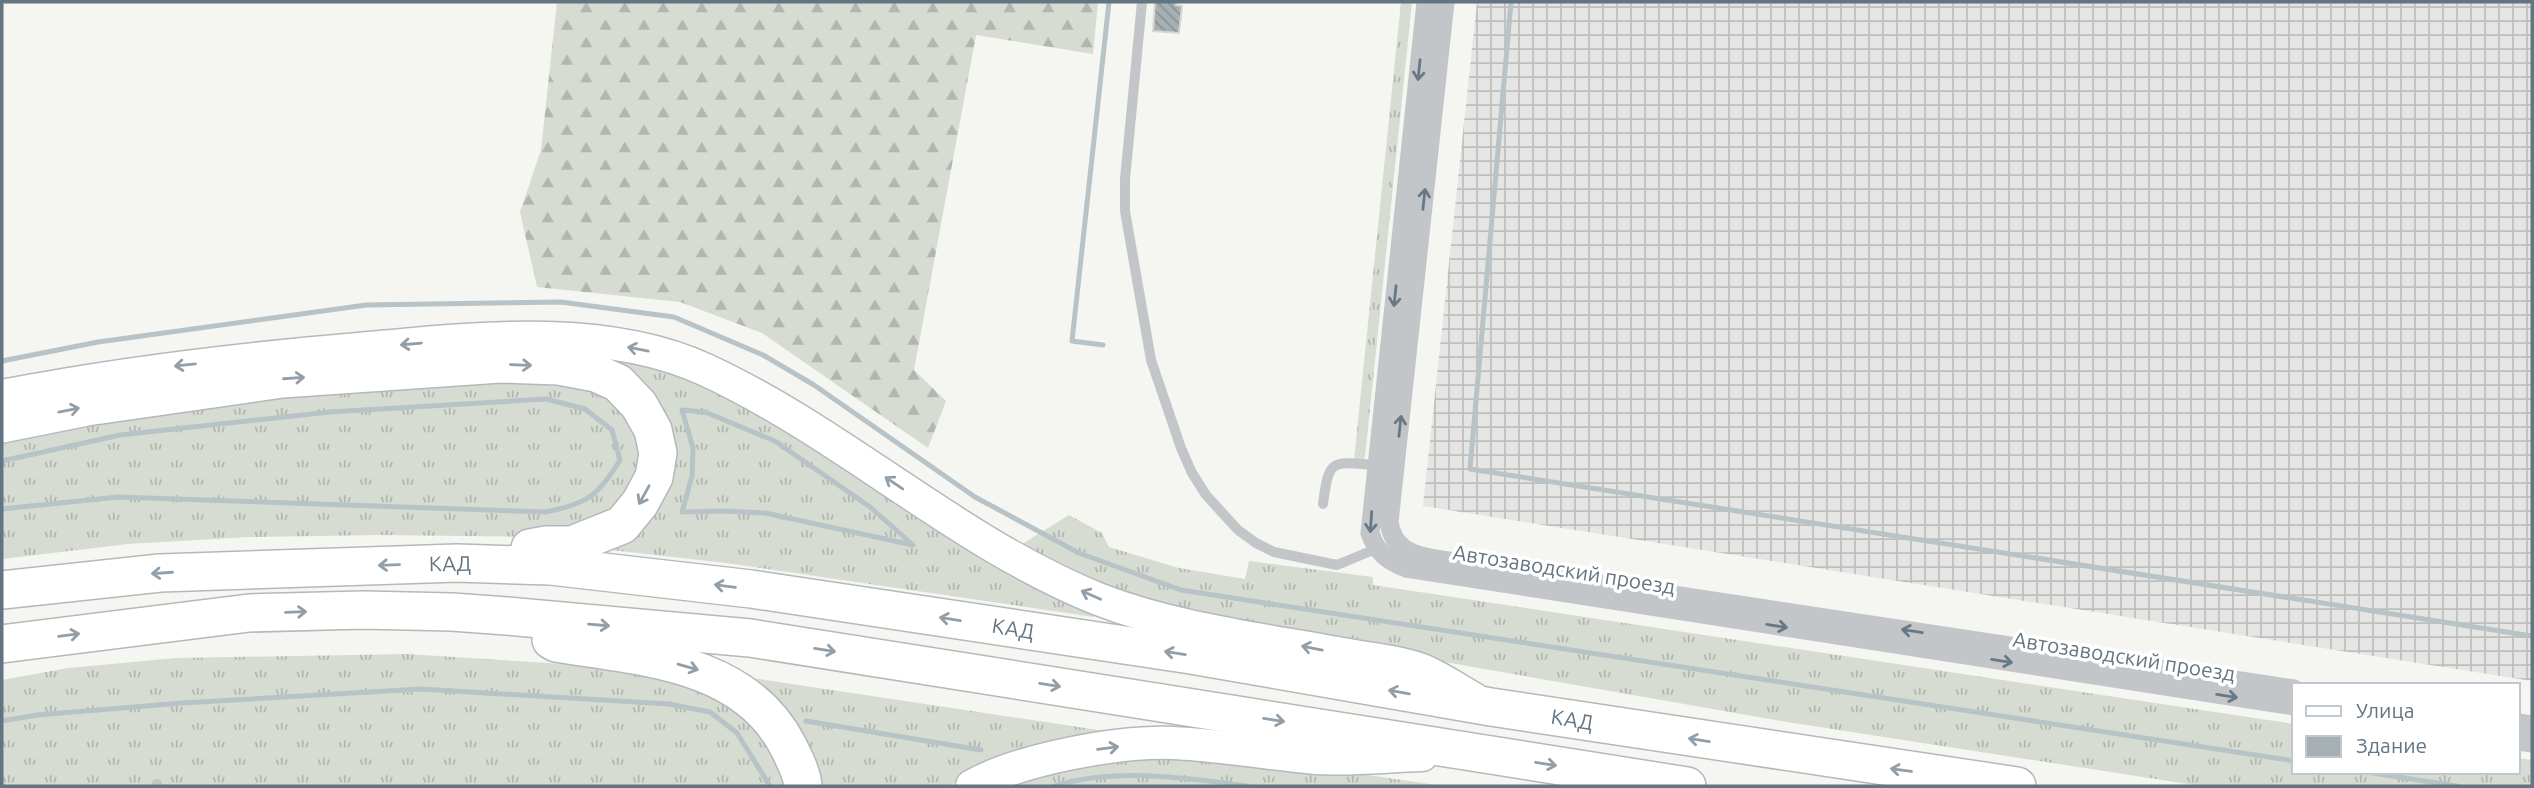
<svg xmlns="http://www.w3.org/2000/svg" width="2534" height="788" font-family="Ubuntu,sans-serif">
<defs>
<pattern id="industrial-grid" width="8" height="8" patternUnits="userSpaceOnUse" patternTransform="scale(1.75)"><rect width="8" height="8" fill="#e5e6e4"/><path d="M0 4h8M4 0v8" fill="none" stroke="#bdbfbe"/></pattern>
<pattern id="grass-tufts" width="24" height="20" patternUnits="userSpaceOnUse" patternTransform="scale(1.75)"><rect width="24" height="20" fill="#d6dcd2"/><path d="M3 7l-1-3M5 7V3M7 7l1-3M15 17l-1-3M17 17v-4M19 17l1-3" fill="none" stroke="#b1b7b0"/></pattern>
<pattern id="forest-firs" width="22" height="20" patternUnits="userSpaceOnUse" patternTransform="scale(1.75)"><rect width="22" height="20" fill="#d6dcd2"/><path d="M5 1l3.5 6h-7zM16 11l3.5 6h-7z" fill="#b1b7b0"/></pattern>
<pattern id="building-back-hatch" width="6" height="6" patternUnits="userSpaceOnUse" patternTransform="scale(1.75)"><rect width="6" height="6" fill="#a6afb4"/><path d="M-1 5l2 2M0 0l6 6M5-1l2 2" fill="none" stroke="#8b9398"/></pattern>
</defs>
<rect width="100%" height="100%" fill="#f5f5f1"/>
<path fill="url(#industrial-grid)" d="M1477 2H2532V681L1423 506Z"/>
<path fill="url(#grass-tufts)" d="M1401 2H1412L1365 457 1361 461 1354 460Z
M606 358C639 363 673 370 704 384 725 393 745 406 765 418 876 480 974 568 1095 613L1094 617 726 563 611 550 660 498Z
M513 375 611 393 626 408 643 450 640 481 621 511 552 537 379 535 249 537 128 544 2 559V435L191 401Z
M1069 515 1102 533 1109 547 1179 568 1245 579 1249 561 1373 577V585L2294 724V772H2518V758L2532 760V786H2201L1787 722 1210 621 1113 595 1014 549Z
M407 654 628 668 678 675 740 704 775 747 788 786H2V680L68 668 176 658Z
M746 677 1105 731 1104 737 982 770 948 786H815Z
M1238 756 1443 786H1000L1107 757Z"/>
<path fill="url(#forest-firs)" d="M557 2H1098L1093 54 976 35 914 370 946 401 928 448 762 333 680 302 537 287 520 212 541 150Z"/>
<g fill="none" stroke-linecap="round" stroke-linejoin="round">
<path stroke="#b7c3c7" stroke-width="5" d="M1511 2 1470 469 2532 636
M1103 345 1072 341 1109 2
M2 361 98 342 366 305 561 302 674 317 763 355 814 385 975 497 1079 553 1181 590 2294 761
M682 410 705 412 775 441 870 507 913 545 765 513 725 511 682 512 692 476 693 448Z
M2 461 120 435 330 412 546 399 585 409 612 430 620 460C598 496 587 504 545 512L118 497 2 509
M2 721 37 715 182 703 421 689 669 704 710 712 737 733 770 786
M806 721 981 750
M2366 772 2457 786
M1055 786C1112 767 1188 778 1247 786"/>
</g>
<path fill="url(#building-back-hatch)" stroke="#d6d6d3" stroke-width="2" d="M1155 2H1177L1176 5 1182 6 1179 33 1153 31Z"/>
<g fill="none" stroke-linecap="round" stroke-linejoin="round">
<g stroke="#b5b9bd" stroke-width="35">
<path id="primary" d="M2 396C121 373 238 359 359 349 469 339 603 322 706 370 844 434 957 542 1098 599 1175 629 1261 639 1342 654 1366 659 1395 660 1419 669 1438 676 1456 689 1474 699
M972 786C1020 759 1118 741 1173 743 1221 745 1268 754 1316 758 1351 760 1387 756 1422 755"/>
</g>
<g stroke="#b5b8bb" stroke-width="40">
<path id="motorway" d="M2 424 87 407 282 379 500 364 559 366 596 373 618 383 639 405 653 430 658 453 654 477 640 503 622 525 572 545H546L530 548
M2 590 160 573 457 563 551 566 751 589 1191 655 1491 707 2017 786
M551 640 556 643C639 657 744 660 788 746 794 758 802 773 803 786
M2 644 249 613 363 610 452 612 507 616 750 638 1687 786"/>
</g>
<path stroke="#c2c6c9" stroke-width="10" d="M1142 2 1125 179V211L1151 360 1181 448 1192 473 1206 495 1238 530 1256 543 1274 552 1337 565 1378 548
M1323 504C1329 457 1332 462 1377 465
M157 784V786"/>
<path stroke="#c2c6c9" stroke-width="19" d="M1426 2 1370 533C1376 552 1388 561 1406 568L2294 706
M1445 2 1389 522C1393 549 1412 555 1436 559L2294 689
M2518 723 2532 725
M2518 741 2532 743"/>
<use href="#primary" stroke="#fff" stroke-width="32"/>
<use href="#motorway" stroke="#fff" stroke-width="37"/>
</g>
<defs><path id="oneway-shaft" d="M-6 0H5M1.5-3L5.5 0L1.5 3" fill="none" stroke-width="1.6" stroke-linecap="round" stroke-linejoin="round" transform="scale(1.75)"/></defs>
<g stroke="#687986">
<use href="#oneway-shaft" transform="translate(1419 70) rotate(96)"/>
<use href="#oneway-shaft" transform="translate(1424 199) rotate(-84)"/>
<use href="#oneway-shaft" transform="translate(1395 296) rotate(96)"/>
<use href="#oneway-shaft" transform="translate(1400 426) rotate(-84)"/>
<use href="#oneway-shaft" transform="translate(1371 522) rotate(94)"/>
<use href="#oneway-shaft" transform="translate(1777 626) rotate(9)"/>
<use href="#oneway-shaft" transform="translate(1912 631) rotate(-171)"/>
<use href="#oneway-shaft" transform="translate(2002 661) rotate(9)"/>
<use href="#oneway-shaft" transform="translate(2227 696) rotate(9)"/>
</g>
<g stroke="#929ea8">
<use href="#oneway-shaft" transform="translate(411 344) rotate(175)"/>
<use href="#oneway-shaft" transform="translate(638 349) rotate(-169)"/>
<use href="#oneway-shaft" transform="translate(185 365) rotate(174)"/>
<use href="#oneway-shaft" transform="translate(521 365) rotate(2)"/>
<use href="#oneway-shaft" transform="translate(294 378) rotate(-4)"/>
<use href="#oneway-shaft" transform="translate(69 410) rotate(-11)"/>
<use href="#oneway-shaft" transform="translate(894 483) rotate(-146)"/>
<use href="#oneway-shaft" transform="translate(644 495) rotate(119)"/>
<use href="#oneway-shaft" transform="translate(389 565) rotate(178)"/>
<use href="#oneway-shaft" transform="translate(162 573) rotate(176)"/>
<use href="#oneway-shaft" transform="translate(725 586) rotate(-173)"/>
<use href="#oneway-shaft" transform="translate(1091 595) rotate(-156)"/>
<use href="#oneway-shaft" transform="translate(296 612) rotate(-2)"/>
<use href="#oneway-shaft" transform="translate(950 619) rotate(-171)"/>
<use href="#oneway-shaft" transform="translate(599 625) rotate(5)"/>
<use href="#oneway-shaft" transform="translate(69 635) rotate(-7)"/>
<use href="#oneway-shaft" transform="translate(1312 648) rotate(-169)"/>
<use href="#oneway-shaft" transform="translate(825 650) rotate(9)"/>
<use href="#oneway-shaft" transform="translate(1175 653) rotate(-171)"/>
<use href="#oneway-shaft" transform="translate(688 667) rotate(16)"/>
<use href="#oneway-shaft" transform="translate(1050 685) rotate(9)"/>
<use href="#oneway-shaft" transform="translate(1399 692) rotate(-170)"/>
<use href="#oneway-shaft" transform="translate(1274 720) rotate(9)"/>
<use href="#oneway-shaft" transform="translate(1699 740) rotate(-171)"/>
<use href="#oneway-shaft" transform="translate(1108 748) rotate(-7)"/>
<use href="#oneway-shaft" transform="translate(1546 764) rotate(9)"/>
<use href="#oneway-shaft" transform="translate(1901 770) rotate(-172)"/>
</g>
<g text-anchor="middle" stroke-width="7" stroke-linejoin="round" paint-order="stroke">
<g font-size="21" fill="#637582" stroke="#fff">
<text transform="translate(450 564) rotate(-1)" y="7">КАД</text>
<text transform="translate(1564 570) rotate(9)" y="7">Автозаводский проезд</text>
<text transform="translate(1013 629) rotate(9)" y="7">КАД</text>
<text transform="translate(2124 657) rotate(9)" y="7">Автозаводский проезд</text>
<text transform="translate(1572 720) rotate(9)" y="7">КАД</text>
</g>
</g>
<rect width="2534" height="788" fill="none" stroke="#637582" stroke-width="7"/>
<rect x="2292" y="683" width="228" height="91" fill="#ffffff" stroke="#c1c8cd" stroke-width="2"/>
<rect x="2306" y="706" width="35" height="10" fill="#ffffff" stroke="#c1c8cd" stroke-width="2"/>
<text x="2356" y="718" font-size="21" fill="#637582">Улица</text>
<rect x="2306" y="736" width="35" height="21" fill="#a6afb4" stroke="#c1c8cd" stroke-width="2"/>
<text x="2356" y="753" font-size="21" fill="#637582">Здание</text>
</svg>
